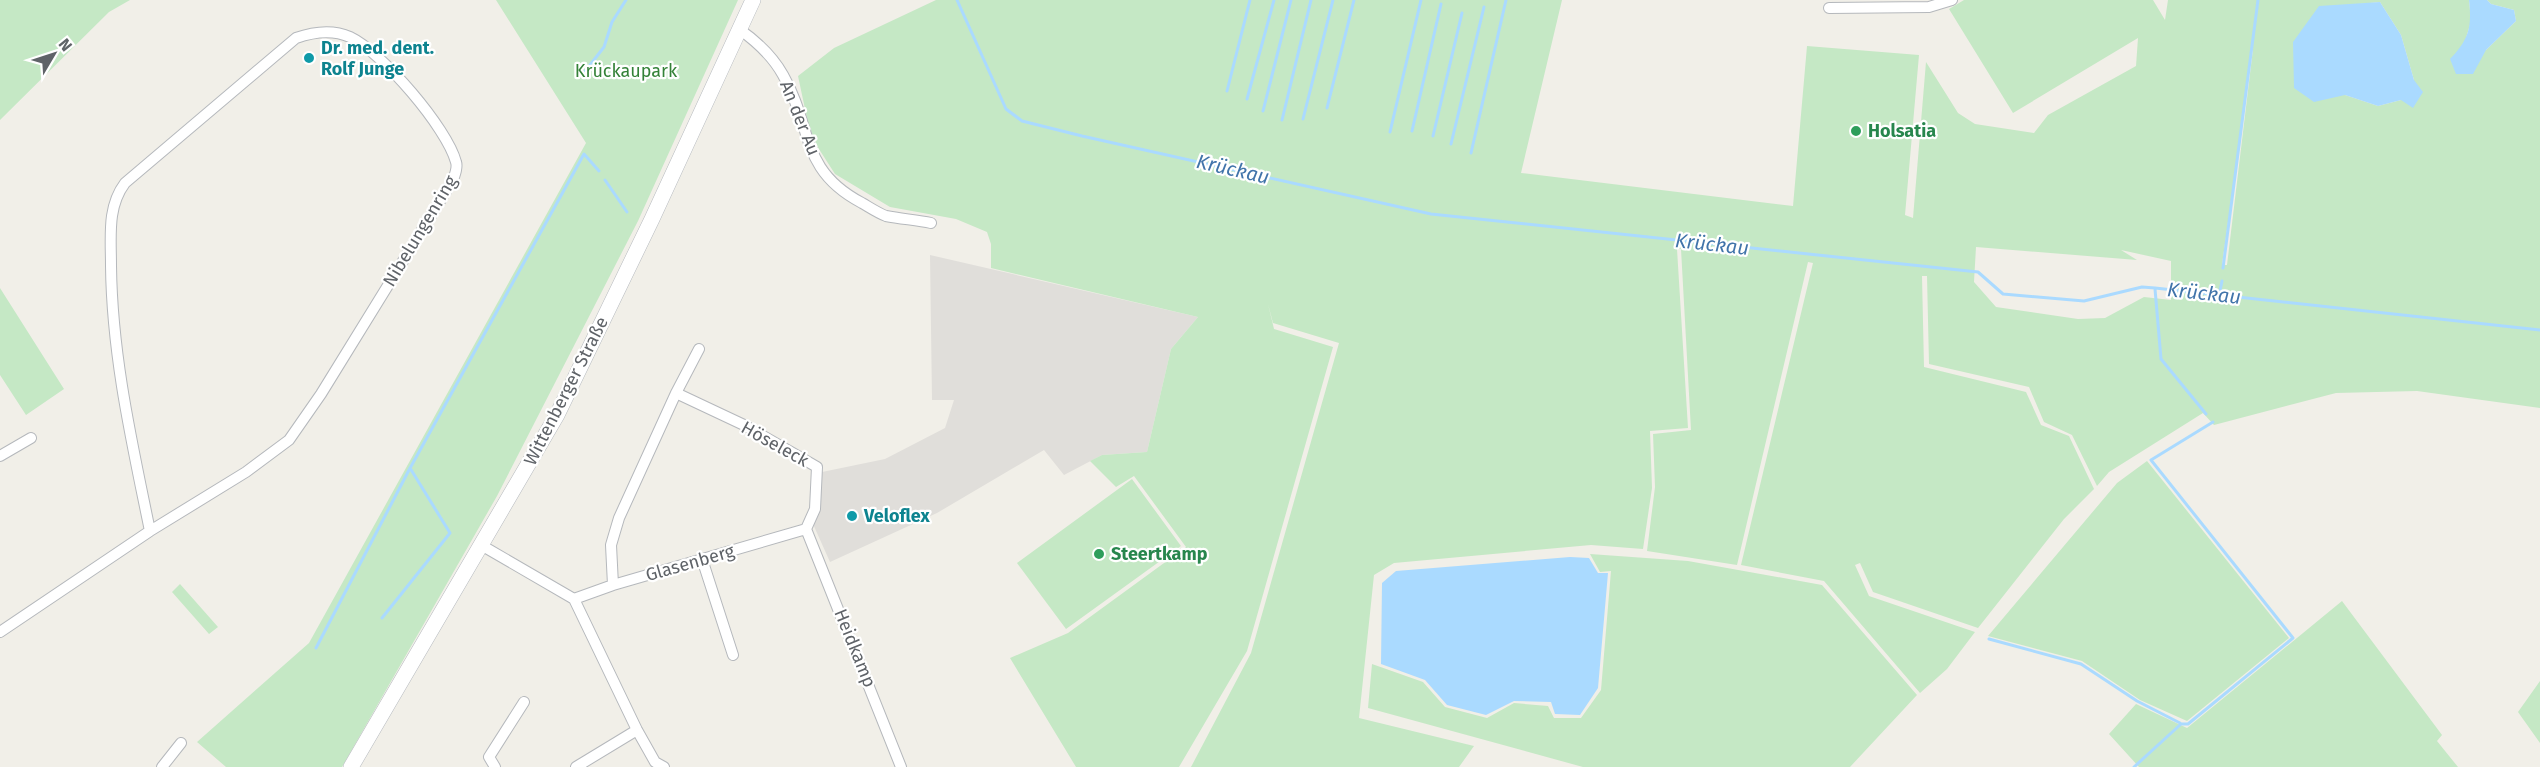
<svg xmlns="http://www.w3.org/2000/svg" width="2540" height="767" font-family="'Fira Sans',sans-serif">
<rect width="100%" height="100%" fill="#f1efe8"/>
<path fill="#e0deda" d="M930 255 1198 317 1171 349 1147 452 1102 455 1064 475 1044 450 937 513 830 562 813 524 818 511 822 472 885 459 945 428 954 400H932Z"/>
<path fill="#c5e8c5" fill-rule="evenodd" d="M0 0H130L109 12 0 120Z
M496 0H738L638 221 497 496 342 767H226L197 742 309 643 586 143Z
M936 0H1562L1521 173 1793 206 1807 46 1919 55 1905 215 1913 218 1926 62 1958 113 1975 124 2034 133 2048 115 2136 66 2138 38 2013 113 1949 9 1964 0H2153L2165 20 2168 0H2469L2471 21 2464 45 2486 50 2516 21 2514 10 2491 4 2487 0H2540V408L2417 391 2336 393 2214 425 2203 413 2109 472 2097 486 2072 435 2044 422 2029 387 1929 364 1927 276H1922L1924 367 2026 392 2041 425 2069 436 2094 489 2064 519 1978 628 1873 592 1860 563 1855 565 1869 596 1975 632 1947 669 1920 693 1824 581 1741 565 1813 263 1808 262 1737 565 1647 551 1655 487 1653 434 1691 430 1681 249H1677L1688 428 1650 431 1652 488 1643 549 1591 545 1394 563 1374 575 1359 718 1474 746 1459 767H1191L1251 653 1339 343 1273 323 1268 304 1274 329 1333 347 1247 651 1179 767H1076L1010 658 1068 633 1186 547 1134 476 1116 487 1090 461 1102 455 1147 452 1171 349 1198 317 991 268V244L987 232 956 219 890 207 835 174 817 146 808 123 798 76 834 48ZM2380 2 2401 35 2414 80 2401 100 2378 106 2345 95 2350 5ZM2253 49 2227 265H2222L2252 50ZM1976 247 2137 260 2121 250 2171 261V300L2144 297 2105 318 2078 319 1996 307 1974 282Z
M0 288 64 389 26 415 0 375Z
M2147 461 2289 638 2187 721 2140 700 2082 661 1988 636 2117 483Z
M1132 479 1181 546 1066 629 1017 563Z
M1590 554 1688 561 1822 585 1917 695 1850 767H1583L1368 708 1372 664 1423 682 1445 707 1487 718 1514 703 1548 706 1554 718H1581L1601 690 1611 571 1600 572Z
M180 584 218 627 209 634 172 592Z
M2342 601 2442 735 2437 741 2458 767H2139L2109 734 2136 704 2187 728Z
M2540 681V743L2518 712Z"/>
<path fill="#aadaff" d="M2469 0H2487L2491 4 2514 10 2516 21 2486 50 2473 74H2456L2450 59C2469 39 2472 27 2469 0Z
M2380 2 2401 35 2414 80 2423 92 2413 108 2401 100 2378 106 2345 95 2314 102 2294 88 2293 42 2319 6Z
M1570 557 1589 558 1598 573H1608L1598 688 1580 715 1555 714 1551 702 1514 701 1486 715 1447 705 1425 680 1381 664 1382 583 1396 571Z"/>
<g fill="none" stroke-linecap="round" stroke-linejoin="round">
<path stroke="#aadaff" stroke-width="3" d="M957 0 1006 109 1022 121 1082 136 1431 214 1978 272 2003 294 2084 301 2142 287 2155 288 2540 330
M583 74 604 47 612 22 626 0
M1227 91 1250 0
M1247 99 1274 0
M1327 108 1354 0
M1263 111 1291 0
M1303 119 1333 0
M1282 120 1311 0
M1412 131 1441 4
M1390 132 1421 0
M1433 136 1462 13
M1451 144 1484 7
M1471 153 1506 0
M605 180 627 212
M2223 268 2258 0
M2155 289 2161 359 2206 414
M2219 296 2222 281
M382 618 450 533 410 468
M1989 639 2081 664 2137 701 2180 723
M316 648 409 470 584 154 599 171
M2134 767 2181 724H2188L2293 638 2151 460 2213 422"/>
<g stroke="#b5b8bc" stroke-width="12">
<path id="minor" d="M1829 8 1929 7 1952 0
M739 29C756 41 773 57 783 75 813 127 799 170 862 203 869 207 878 213 886 216 901 219 917 220 931 223
M676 393 744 425 817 467 815 509 806 529
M0 456 31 438
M806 529 901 767
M481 545 574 599 637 730 655 762 664 767
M702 559 733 655
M613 585 611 545 619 518 676 393 699 349
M574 599 613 585 806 529
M0 632 150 531 246 472 289 440 321 394 453 180C455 174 458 168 456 162 447 128 382 52 350 37 332 29 313 32 296 38L125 183C107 207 111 236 111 266 112 356 132 443 150 531
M162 767 181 743
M495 767 489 757 524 702
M576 767 637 730"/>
</g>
<g stroke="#b6babf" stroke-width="16">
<path id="secondary" d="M351 767 557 415 652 219 753 0"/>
</g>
<use href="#minor" stroke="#fff" stroke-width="10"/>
<use href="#secondary" stroke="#fff" stroke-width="15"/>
</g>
<g fill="#0f9aa8" stroke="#fff" stroke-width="2">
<circle cx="309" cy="58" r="6"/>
<circle cx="852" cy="516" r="6"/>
</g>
<g fill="#2e9e5b" stroke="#fff" stroke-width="2">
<circle cx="1856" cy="131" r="6"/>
<circle cx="1099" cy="554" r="6"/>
</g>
<g text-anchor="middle" stroke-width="4.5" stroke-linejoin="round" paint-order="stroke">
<g font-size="18" font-weight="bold" fill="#0d838f" stroke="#fff" text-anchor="start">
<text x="321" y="54">Dr. med. dent.<tspan x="321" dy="21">Rolf Junge</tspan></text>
<text x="864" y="522">Veloflex</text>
</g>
<g font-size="18" fill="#348238" stroke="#fff">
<text x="626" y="77">Krückaupark</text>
</g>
<g font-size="18" fill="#5f6368" stroke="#fff">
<text transform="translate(800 118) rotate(68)" y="6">An der Au</text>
<text transform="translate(420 231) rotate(-59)" y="6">Nibelungenring</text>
<text transform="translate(566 391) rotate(-63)" y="6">Wittenberger Straße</text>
<text transform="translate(775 444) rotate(29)" y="6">Höseleck</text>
<text transform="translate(690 563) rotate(-16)" y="6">Glasenberg</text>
<text transform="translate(855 648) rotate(68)" y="6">Heidkamp</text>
</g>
<g font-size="18" font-weight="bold" fill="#27864d" stroke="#fff" text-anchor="start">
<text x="1868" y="137">Holsatia</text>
<text x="1111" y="560">Steertkamp</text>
</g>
<g font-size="20" font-style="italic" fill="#4174aa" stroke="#fff">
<text transform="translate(1233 169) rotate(13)" y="7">Krückau</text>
<text transform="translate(1712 244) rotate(6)" y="7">Krückau</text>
<text transform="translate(2204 293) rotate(6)" y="7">Krückau</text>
</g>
</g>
<g transform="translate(54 54) rotate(51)" stroke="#ffffff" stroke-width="4.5" paint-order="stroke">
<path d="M0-4.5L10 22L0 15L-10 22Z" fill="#5f6368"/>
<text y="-9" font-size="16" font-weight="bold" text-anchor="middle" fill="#5f6368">N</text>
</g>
</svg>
